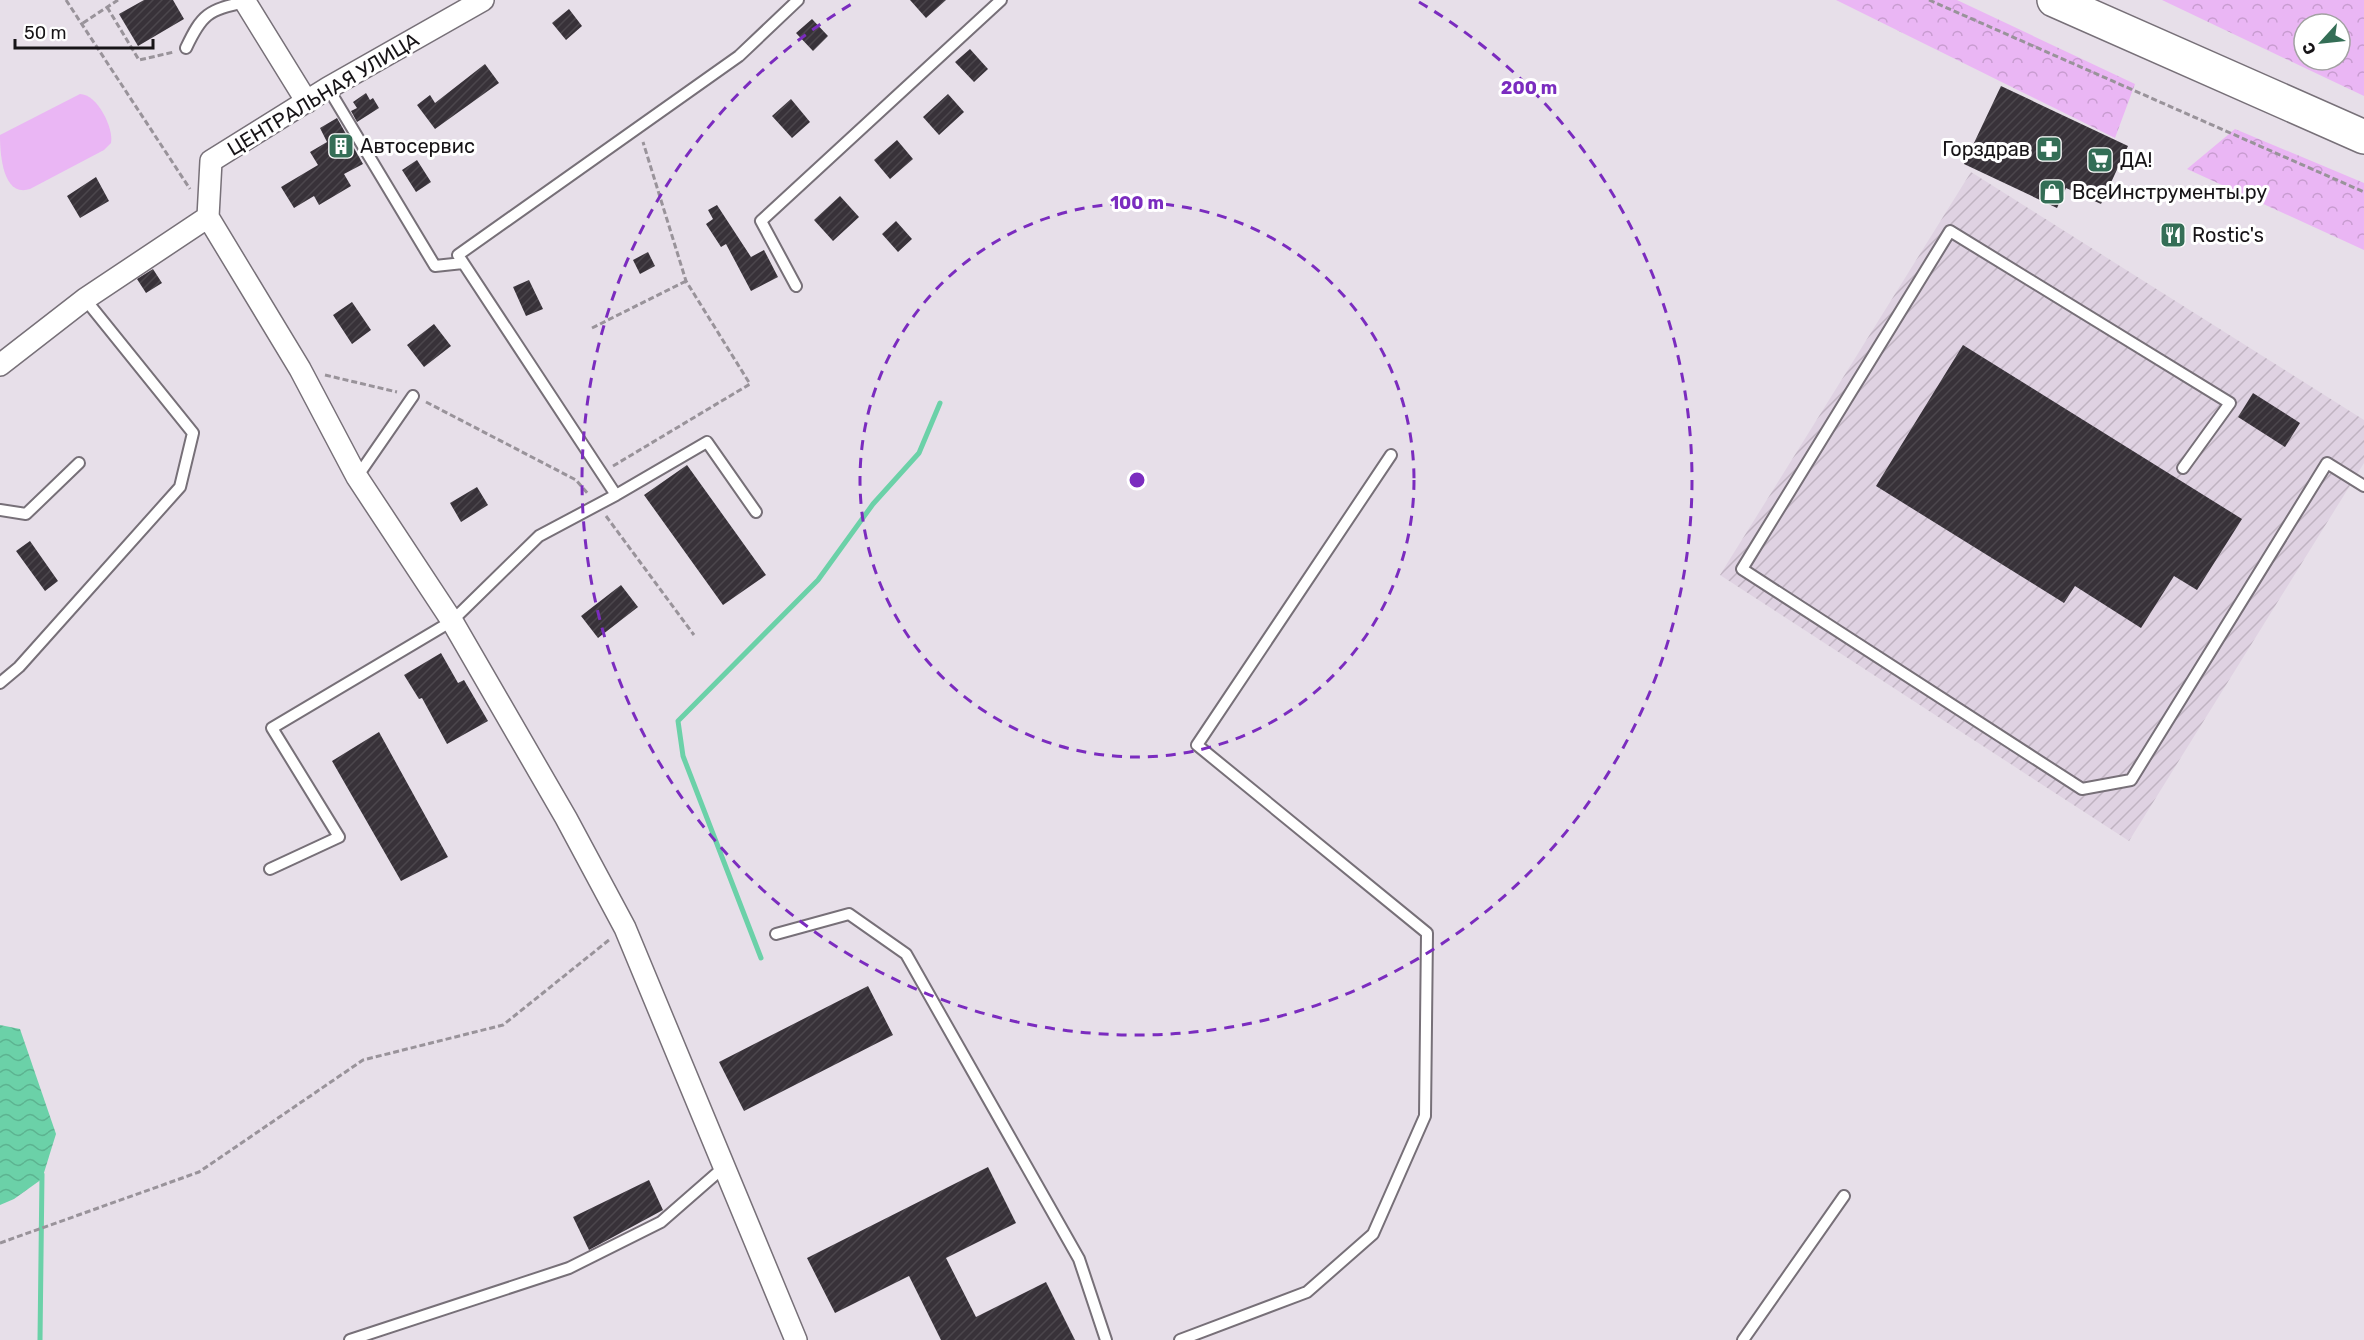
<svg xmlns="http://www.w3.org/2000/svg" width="2364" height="1340" font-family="Rubik,sans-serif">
<defs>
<pattern id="industrial-furrows" width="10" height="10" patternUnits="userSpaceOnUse" patternTransform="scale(1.5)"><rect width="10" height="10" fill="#dfd2e2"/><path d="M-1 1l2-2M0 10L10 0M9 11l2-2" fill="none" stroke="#bfb3c1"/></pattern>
<pattern id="forest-crowns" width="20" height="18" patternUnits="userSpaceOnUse" patternTransform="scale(1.5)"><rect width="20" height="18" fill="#eab6f4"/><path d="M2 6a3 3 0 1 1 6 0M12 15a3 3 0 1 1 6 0" fill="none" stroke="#c89cd0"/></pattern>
<pattern id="water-waves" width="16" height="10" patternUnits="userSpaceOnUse" patternTransform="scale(1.5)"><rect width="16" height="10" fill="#6bd1a8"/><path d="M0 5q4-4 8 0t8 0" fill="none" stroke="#5cb390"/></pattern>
<pattern id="building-hatch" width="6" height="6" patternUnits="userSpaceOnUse" patternTransform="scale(1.5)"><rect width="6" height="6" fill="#383239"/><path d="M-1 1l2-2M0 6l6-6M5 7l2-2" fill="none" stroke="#4b464c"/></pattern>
</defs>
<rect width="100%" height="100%" fill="#e7dfe9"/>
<path fill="url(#industrial-furrows)" d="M1971 172 2364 420V463L2129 841 1720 575Z"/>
<path fill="#eab6f4" d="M80 94C97 94 114 128 111 143L104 150 30 189C2 198 0 152 0 135Z"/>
<path fill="url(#forest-crowns)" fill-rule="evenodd" d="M1836 0H1957L2135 84 2115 138Z
M2162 0H2364V96ZM2304 24H2340V60H2304Z
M2235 129 2364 183V250L2187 169Z"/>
<path fill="url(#water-waves)" d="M0 1025 20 1029 56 1134 42 1179 14 1199 0 1205Z"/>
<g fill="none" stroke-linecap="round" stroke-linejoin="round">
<path stroke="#6bd1a8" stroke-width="5" d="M761 958 683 756 678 721 818 580 873 504 919 453 940 403
M40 1340 42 1174"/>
</g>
<path fill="url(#building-hatch)" d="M144 0H173L184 19 138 46 119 14Z
M910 0H946L926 18Z
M569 9 582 26 566 40 552 23Z
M812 19 828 36 813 51 796 33Z
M970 49 988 69 974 82 955 62Z
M485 64 499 83 435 129 417 105 430 95 435 103Z
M2001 86 2128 146 2101 204 2066 188 2057 208 1964 164Z
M366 93 370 100 373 98 379 108 357 122 351 111 357 108 353 102Z
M948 94 964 112 939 135 923 117Z
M791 99 810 122 792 138 772 116Z
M337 118 363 164 344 174 351 186 319 205 314 196 294 208 281 187 318 165 310 152 327 142 320 128Z
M897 140 913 159 890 179 874 160Z
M417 160 431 182 416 192 402 170Z
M96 177 109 201 80 218 67 196Z
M840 196 859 217 833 241 814 220Z
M717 205 751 257 764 250 778 277 751 291 726 244 721 247 706 224 713 219 708 210Z
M896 221 912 239 898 252 882 234Z
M648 252 655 266 640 274 633 260Z
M153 269 162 283 146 293 137 279Z
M529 280 543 309 526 316 513 287Z
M352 302 371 330 352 344 333 315Z
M434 324 451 346 424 367 407 345Z
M1963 345 2242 519 2197 590 2174 576 2141 628 2075 586 2064 603 1876 486Z
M2253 393 2300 423 2285 447 2238 417Z
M687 465 766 575 723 605 644 495Z
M477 487 488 505 461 522 450 503Z
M30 541 58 581 45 591 16 551Z
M621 585 638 607 598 638 581 616Z
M441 653 458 683 464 680 488 721 447 744 422 698 419 699 404 675Z
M379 732 448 857 401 881 332 761Z
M868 986 893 1035 744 1111 719 1062Z
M988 1167 1016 1223 946 1258 976 1317 1046 1282 1075 1340H941L909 1276 835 1313 807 1258Z
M649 1180 663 1210 589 1250 573 1217Z"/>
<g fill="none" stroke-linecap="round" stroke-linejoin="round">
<g stroke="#777078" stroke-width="14">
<path id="lane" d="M186 48C202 14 208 10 245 2
M328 88 435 266 463 263
M796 286 761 221 1001 0
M2183 468 2230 403 1950 231 1742 569 2082 789 2131 780 2327 463 2364 486
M357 477 413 396
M616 495 707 442 756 512
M0 510 26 514 79 463
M0 683 19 667 180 487 193 433 85 299
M270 869 339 837 272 728 452 621 539 536 616 495 458 255 739 56 798 0
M776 934 849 914 906 954 1079 1259 1106 1340
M350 1340 569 1268 661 1222 724 1167
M1180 1340 1307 1292 1373 1234 1425 1116 1427 933 1197 745 1391 455
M1743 1340 1844 1196"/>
</g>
<g stroke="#777078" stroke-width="24">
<path id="street" d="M244 0 307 102
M208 217 300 369 357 477 452 621 566 818 625 928 796 1340
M208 217 211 161 328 88 483 0
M0 365 85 299 208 217"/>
</g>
<g stroke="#777078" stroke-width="36">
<path id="primary" d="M2054 0 2364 137"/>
</g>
<path stroke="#99939a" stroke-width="3" stroke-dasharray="6 3" stroke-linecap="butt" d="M66 0 190 189
M1929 0 2364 192
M107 7 139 60 174 52
M83 23 118 0
M592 328 686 281
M325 375 397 392
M426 402 576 480 589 495
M613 466 750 384 686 281 643 142
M606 516 694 635
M0 1243 199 1172 363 1060 503 1025 609 940"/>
<use href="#lane" stroke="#fff" stroke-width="10"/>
<use href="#street" stroke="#fff" stroke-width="21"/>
<use href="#primary" stroke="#fff" stroke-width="33"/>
</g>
<g fill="none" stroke="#7b2cbf" stroke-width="3" stroke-dasharray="10 8">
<circle cx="1137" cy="480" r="277"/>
<path d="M1419 2A555 555 0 1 1 855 2"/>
</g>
<defs>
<g id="building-square" transform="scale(1.35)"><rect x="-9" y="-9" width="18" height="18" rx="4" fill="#346e56" stroke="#fff"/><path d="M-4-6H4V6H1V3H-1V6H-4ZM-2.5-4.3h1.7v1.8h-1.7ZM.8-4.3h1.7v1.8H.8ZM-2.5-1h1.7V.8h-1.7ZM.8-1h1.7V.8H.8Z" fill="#fff"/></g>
<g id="pharmacy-square" transform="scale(1.35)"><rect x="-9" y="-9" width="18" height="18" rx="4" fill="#346e56" stroke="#fff"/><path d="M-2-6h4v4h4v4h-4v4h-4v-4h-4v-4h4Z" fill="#fff"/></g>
<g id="supermarket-square" transform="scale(1.35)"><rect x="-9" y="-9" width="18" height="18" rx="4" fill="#346e56" stroke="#fff"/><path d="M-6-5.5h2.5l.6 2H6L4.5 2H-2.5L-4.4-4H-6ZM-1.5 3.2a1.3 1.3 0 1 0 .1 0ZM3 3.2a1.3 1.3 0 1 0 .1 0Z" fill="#fff"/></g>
<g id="shop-square" transform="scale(1.35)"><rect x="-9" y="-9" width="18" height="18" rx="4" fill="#346e56" stroke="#fff"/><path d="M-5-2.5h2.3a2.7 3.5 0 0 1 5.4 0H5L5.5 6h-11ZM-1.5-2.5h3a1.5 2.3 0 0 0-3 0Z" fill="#fff"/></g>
<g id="restaurant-square" transform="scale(1.35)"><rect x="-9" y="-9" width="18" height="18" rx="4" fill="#346e56" stroke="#fff"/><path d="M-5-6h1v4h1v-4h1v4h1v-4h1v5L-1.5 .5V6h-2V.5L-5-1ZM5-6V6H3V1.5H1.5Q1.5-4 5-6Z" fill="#fff"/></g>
</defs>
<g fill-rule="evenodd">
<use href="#building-square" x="341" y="146"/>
<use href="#pharmacy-square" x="2049" y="149"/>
<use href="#supermarket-square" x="2100" y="160"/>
<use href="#shop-square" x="2052" y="192"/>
<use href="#restaurant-square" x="2173" y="235"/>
</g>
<g text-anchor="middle" stroke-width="6" stroke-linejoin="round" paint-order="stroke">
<g font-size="20" fill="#171417" stroke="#fff">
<text transform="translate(323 94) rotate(-31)" y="7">ЦЕНТРАЛЬНАЯ УЛИЦА</text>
</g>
<g font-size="20" fill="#171417" stroke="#fff" text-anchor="start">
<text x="360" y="153">Автосервис</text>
<text x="2030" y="156" text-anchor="end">Горздрав</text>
<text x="2120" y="167">ДА!</text>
<text x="2072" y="199">ВсеИнструменты.ру</text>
<text x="2192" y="242">Rostic's</text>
</g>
</g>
<circle cx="1137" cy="480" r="9" fill="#7b2cbf" stroke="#fff" stroke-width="3"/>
<g font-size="18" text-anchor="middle" font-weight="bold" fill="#7b2cbf" stroke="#fff" stroke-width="6" stroke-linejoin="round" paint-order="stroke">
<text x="1529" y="94">200 m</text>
<text x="1137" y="209">100 m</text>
</g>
<g transform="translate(2322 42) rotate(243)"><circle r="28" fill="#ffffff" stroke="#a2a1a2" stroke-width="1.5"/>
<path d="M0-4.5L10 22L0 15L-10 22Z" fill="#346e56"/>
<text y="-9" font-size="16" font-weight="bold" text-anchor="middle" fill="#171417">С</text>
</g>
<path d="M15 39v9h138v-9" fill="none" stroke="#171417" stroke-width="3"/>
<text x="24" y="39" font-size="18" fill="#171417" stroke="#ffffff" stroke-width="4.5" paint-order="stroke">50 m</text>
</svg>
